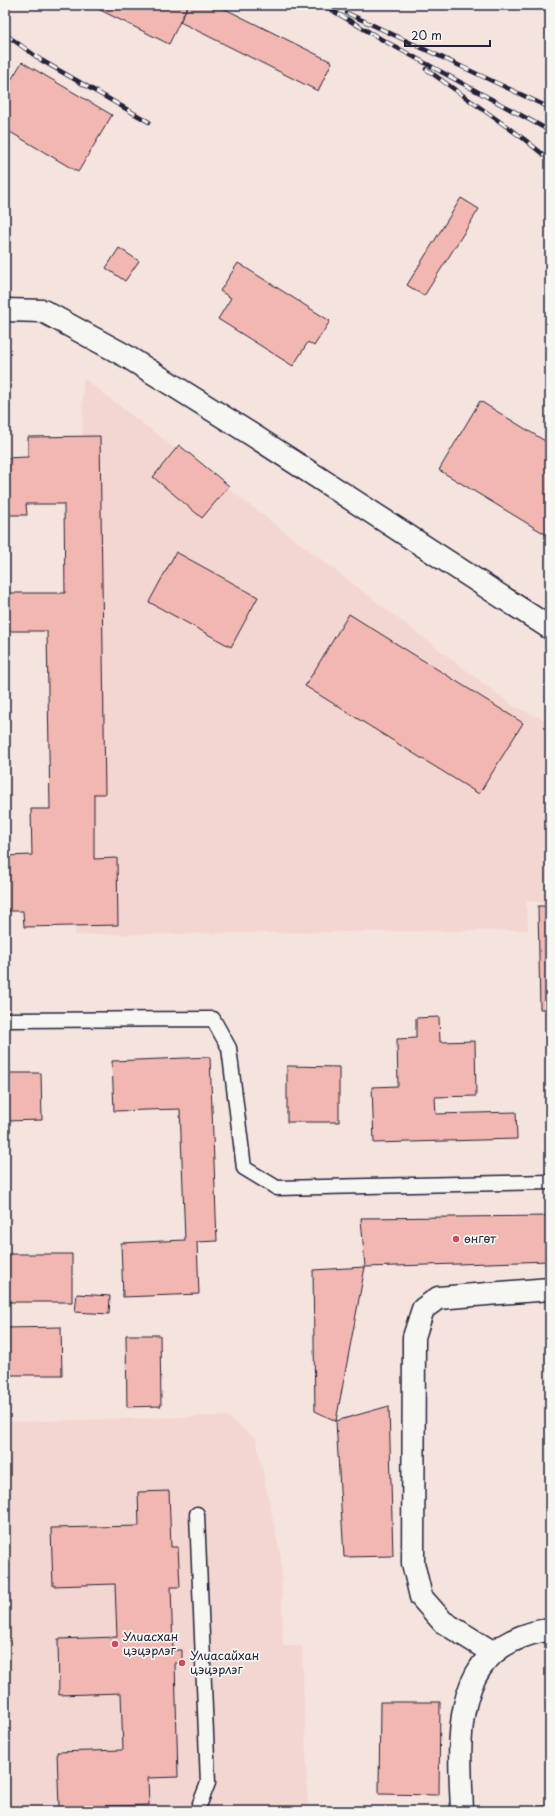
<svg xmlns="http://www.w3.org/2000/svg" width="555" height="1816" font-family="'Playpen Sans',sans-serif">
<rect width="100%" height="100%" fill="#f5e3de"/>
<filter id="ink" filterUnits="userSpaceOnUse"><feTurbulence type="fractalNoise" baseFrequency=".025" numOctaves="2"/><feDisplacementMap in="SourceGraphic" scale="8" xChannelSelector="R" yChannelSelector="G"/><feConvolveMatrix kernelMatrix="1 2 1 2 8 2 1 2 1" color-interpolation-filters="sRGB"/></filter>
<g filter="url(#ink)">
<path fill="#f4d6d0" d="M83 378 513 706 550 722V903L526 901 528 930 75 935Z
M227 1416 256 1439 281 1558 283 1646H302L308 1811H5V1422Z"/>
<path fill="#f3b7b1" stroke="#22223b" d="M90 5H188L169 44Z
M188 5H217L332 62 318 91 180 22Z
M22 62 112 115 78 172 5 129V90Z
M461 198 479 209 424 296 407 285Z
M119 248 139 261 125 281 106 268Z
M238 263 330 321 314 346 308 342 293 366 218 319 231 298 220 291Z
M480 401 550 444V537L439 470Z
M100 436 105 794H94V859L117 858 118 925 24 927 23 911H5V856L32 855 31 809H50L47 631H5V593H65L64 504H26L27 515H6L5 458 28 457V437Z
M179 445 229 486 202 518 153 477Z
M176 552 258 597 231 647 149 602Z
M349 614 523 723 479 794 305 686Z
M538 906H550V1009H540Z
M439 1017 440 1042 475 1041 476 1096 435 1097 436 1114 516 1112 517 1139 374 1143 372 1087 398 1086 397 1039 416 1038V1018Z
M210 1057 217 1241 197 1242 199 1294 123 1297 121 1243 185 1240 180 1109 114 1111 112 1061Z
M287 1066 339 1067V1122H287Z
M5 1073H41L42 1120 5 1121Z
M546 1098H550V1145H548Z
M550 1216V1261L365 1267 361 1218Z
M5 1254H72V1302H5Z
M365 1267 336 1421 315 1411 313 1270Z
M77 1294 110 1296 109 1314 75 1312Z
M61 1327 62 1375H5V1328Z
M126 1335H160L161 1406 127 1407Z
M389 1406 393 1556 344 1557 336 1421Z
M169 1491 171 1547H178L180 1587H171L173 1650H182V1663H175L178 1777 148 1778 149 1805 59 1807 57 1752 123 1750 121 1693 59 1695 58 1639 117 1637 115 1584 53 1586 51 1528 139 1526 138 1492Z
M380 1702H440L439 1795 379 1794Z
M550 1806V1811H536V1807Z"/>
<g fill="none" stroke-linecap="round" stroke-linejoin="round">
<g stroke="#22223b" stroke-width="17">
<path id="lane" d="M5 1020 213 1019 229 1048 244 1168 277 1188 550 1182
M197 1514 208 1783 197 1811"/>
</g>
<g stroke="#22223b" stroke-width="25">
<path id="street" d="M5 310 43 311 126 356 254 436 550 628
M492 1652 443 1622 421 1597 413 1563 414 1337 423 1309 438 1298 550 1289
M462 1811C460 1754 450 1670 512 1641 524 1635 537 1631 550 1630"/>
</g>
<use href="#lane" stroke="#f6f6f2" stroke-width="14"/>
<use href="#street" stroke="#f6f6f2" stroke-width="22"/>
<g stroke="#22223b" stroke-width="4.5">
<path id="rail" d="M323 5 381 39 550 131
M347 13 550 108
M5 34 41 60 149 122
M426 69 524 139 550 160"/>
</g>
<use href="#rail" stroke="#f6f6f2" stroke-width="3" stroke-dasharray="9" stroke-linecap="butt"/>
</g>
</g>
<g fill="#d1495b" stroke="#f6f6f2" stroke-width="1.5">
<circle cx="456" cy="1239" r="4"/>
<circle cx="115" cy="1644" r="4"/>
<circle cx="182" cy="1663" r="4"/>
</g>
<g text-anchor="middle" stroke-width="3.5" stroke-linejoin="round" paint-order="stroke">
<g font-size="12" fill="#22223b" stroke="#f6f6f2" text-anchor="start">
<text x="464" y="1243">өнгөт</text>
<text x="123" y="1641">Улиасхан<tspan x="123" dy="14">цэцэрлэг</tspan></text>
<text x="190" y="1660">Улиасайхан<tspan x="190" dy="14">цэцэрлэг</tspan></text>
</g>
</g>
<rect width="555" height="1816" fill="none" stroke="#f6f6f2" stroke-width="20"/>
<rect x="10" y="10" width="535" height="1796" fill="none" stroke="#22223b" stroke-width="1.5" filter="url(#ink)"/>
<path d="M405 40v6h85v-6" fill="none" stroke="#22223b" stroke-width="2"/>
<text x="411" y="40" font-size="12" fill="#22223b" stroke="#f6f6f2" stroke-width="3" paint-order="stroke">20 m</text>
</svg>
